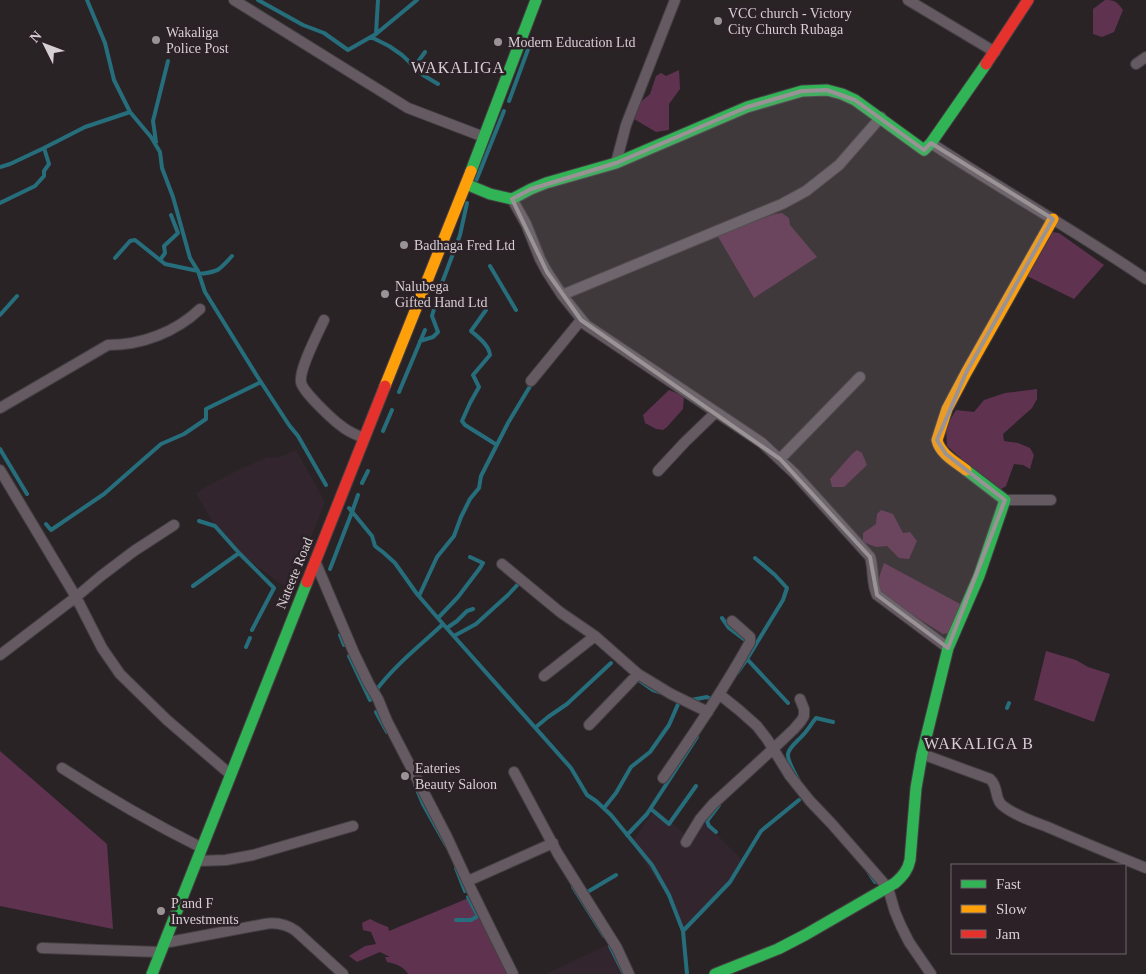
<svg xmlns="http://www.w3.org/2000/svg" width="1146" height="974" font-family="Georgia,serif">
<rect width="100%" height="100%" fill="#292326"/>
<path fill="#33252e" d="M296 450 325 502 290 590 239 553 215 526 196 493 207 486 240 469 268 457 277 458Z
M655 808 687 836 690 845 705 823 741 859 738 869 730 881 696 916 682 929 666 894 632 843Z
M610 944 622 974H546L605 946Z"/>
<path fill="#5f3350" d="M1105 0C1115 0 1117 2 1123 10L1114 32 1102 37 1093 34V9Z
M679 70 680 89 669 104V130L656 132 634 119 636 106 650 94 656 76 661 73 666 76Z
M782 213 789 218 790 225 817 257 754 298 717 235 775 214Z
M1052 232 1059 233 1104 265 1074 299 1025 275Z
M1037 389V399L1032 408 1003 434 1004 441 1018 443 1030 448 1034 455 1030 469 1023 465 1014 464 1006 486 998 491 947 446 946 427 956 410 974 412 984 400 1005 393Z
M669 390 684 396 683 409 667 427 663 430 656 429 645 423 643 415Z
M857 450 862 453 867 465 844 487H832L830 479 852 454Z
M881 510 893 514 903 533 910 532 917 541 909 559 899 558 887 546 876 547 863 542V533L876 524 877 514Z
M884 563 962 605 948 633 943 634 883 596C875 584 880 575 884 563Z
M1046 651 1076 660 1088 667 1110 674 1094 722 1034 700Z
M0 751 107 844 113 929 0 906Z
M471 897 507 974H408C403 966 396 964 387 962L385 957H390L380 952 357 962 349 956 365 946 376 944 371 932 363 930 362 923 370 919 378 923 388 927 389 931Z"/>
<g fill="none" stroke-linecap="round" stroke-linejoin="round">
<path stroke="#266e7c" stroke-width="4" d="M87 0 105 43 114 80 130 112 151 137 160 152 162 168 173 197 190 258 198 271 205 292 257 376 289 425 298 436 326 485
M258 0 303 25 324 33 348 50 376 34 417 0
M376 34 378 0
M371 37 389 46 402 55 423 75 438 84
M413 64 415 66 425 52
M509 101 530 44
M156 142 153 121 168 61
M0 167 10 164 44 148 85 127 130 112
M476 181 504 111
M0 203 35 186 44 176V171L49 164 44 148
M115 258 130 241 135 240 165 264 198 271
M160 260 165 253 164 246 178 233 171 215
M490 266 516 310
M199 274C219 272 219 270 232 256
M442 283 460 235 467 203
M486 310 471 331C478 337 489 345 490 355L473 375 479 387 470 403 462 421 465 425 497 445
M0 315 17 296
M420 341 433 337 438 332 432 316 438 295
M399 392 425 330
M383 431 392 410
M0 449 27 494
M362 483 368 471
M349 508 372 536 375 546 384 553 395 563 417 594 443 624 571 768 587 795 596 801 611 815 652 865 669 895 683 931 687 974
M46 524 51 530 104 494 161 444 184 434 206 419V409L261 382
M239 553 274 588 252 630
M330 569 352 512 358 495
M193 586 239 553 215 526 199 521
M419 596 437 557 454 536 461 517 470 499 479 488 481 476 508 423 532 383
M438 618 458 597 480 568 483 563 470 557
M722 618 729 628 745 640
M447 628 457 621 467 611 473 609
M340 635 344 645
M454 636 476 624 508 595 520 582
M246 647 250 638
M349 656 370 700
M747 659 788 703
M737 673 747 659 783 600 787 588 775 575 755 558
M636 678 653 690 662 693
M378 692 377 689C396 664 421 645 443 624
M691 700 707 697 713 700
M1007 708 1009 703
M376 712 387 732
M536 727 548 717 567 704 611 663
M799 781C796 775 787 761 788 754 789 747 799 740 803 735 808 730 811 724 816 718L833 722
M415 785 423 804 446 845
M604 808 616 793 631 767 650 752 669 725 679 702 678 700
M651 809 669 824 696 786
M716 832 709 826 707 821 719 805
M627 835 647 814 697 737
M456 868 465 891
M869 873 875 882 880 881
M573 887 604 936
M584 894 616 875
M456 920H471L478 916 468 897
M683 931 730 882 761 831 799 800
M610 946 624 974"/>
<g stroke="#443f42" stroke-width="12">
<path id="street" d="M234 0 408 108 484 137
M908 0 995 52
M1136 64 1146 57
M931 143C1002 190 1076 231 1146 279
M616 163 626 125 675 0
M512 199 526 224 540 259 547 272 562 295 586 325 762 443 795 474 870 557C874 570 871 583 877 595L948 648
M562 295 782 204 806 191 839 165 881 117
M324 320C318 333 299 369 301 382 302 391 332 419 340 425 347 431 356 435 364 438
M531 381 581 320
M0 408 108 345C142 345 176 332 200 309
M780 459 860 377
M0 470 76 597 102 648 120 674 167 720 231 775
M658 471 685 442 715 413
M1005 500H1051
M315 561 354 653 369 684 378 699 387 721 447 837 472 891 513 974
M502 564 560 612 595 636 638 674 671 694 708 712
M0 655 76 597 101 576 134 551 174 525
M544 676 595 636
M719 694 739 710 757 726 767 739 790 776 810 801 831 823 888 888 895 912 901 926 909 942 931 974
M589 725 638 674
M922 754 990 779C999 787 994 798 1002 805 1015 816 1035 822 1050 828 1082 842 1114 855 1146 868
M62 768C107 797 154 824 202 848
M514 772 558 854 617 948 629 974
M663 778C694 733 724 689 750 642V637L732 621
M686 842 700 819 713 804 773 749 794 729 801 721 804 716V709L800 699
M197 861 226 860 253 855 353 826
M468 881 553 843
M164 943 265 924C277 922 286 924 296 931L343 974
M42 948 160 952"/>
</g>
<g stroke="#443f42" stroke-width="13">
<path id="fast" d="M471 171 536 0
M466 184 490 194 512 199 531 189 546 183 616 163 747 107 802 91 827 90 842 94 855 100 924 150 931 143 986 64
M152 974 307 582
M715 974 778 949 805 935 895 883C903 876 908 870 910 860L916 788 922 754 948 648 979 576 1005 500 966 470"/>
</g>
<g stroke="#443f42" stroke-width="13">
<path id="slow" d="M385 386 471 171
M966 470C956 462 940 454 937 440L947 409 966 373 1053 219"/>
</g>
<g stroke="#443f42" stroke-width="13">
<path id="jam" d="M986 64 1028 0
M307 582 385 386"/>
</g>
<use href="#street" stroke="#655a62" stroke-width="10"/>
<use href="#fast" stroke="#30b455" stroke-width="11"/>
<use href="#slow" stroke="#ff9f0a" stroke-width="11"/>
<use href="#jam" stroke="#e5322d" stroke-width="11"/>
</g>
<path fill="#999396" fill-opacity="0.2" stroke="#999396" stroke-width="4" stroke-linejoin="round" d="M827 90 855 100 924 150 931 143 1053 219 966 373 937 440 946 454 1005 500 948 648 877 595 870 557 780 459 581 320 547 272 512 199 531 189 616 163 747 107 802 91Z"/>
<g fill="#999396" stroke="#2b2127" stroke-width="2">
<circle cx="718" cy="21" r="5"/>
<circle cx="156" cy="40" r="5"/>
<circle cx="498" cy="42" r="5"/>
<circle cx="404" cy="245" r="5"/>
<circle cx="385" cy="294" r="5"/>
<circle cx="405" cy="776" r="5"/>
<circle cx="161" cy="911" r="5"/>
</g>
<g text-anchor="middle" stroke-width="5" stroke-linejoin="round" paint-order="stroke">
<g font-size="14" fill="#d6cfd3" stroke="#2b2127" text-anchor="start">
<text x="728" y="18">VCC church - Victory<tspan x="728" dy="16">City Church Rubaga</tspan></text>
<text x="166" y="37">Wakaliga<tspan x="166" dy="16">Police Post</tspan></text>
<text x="508" y="47">Modern Education Ltd</text>
<text x="414" y="250">Badhaga Fred Ltd</text>
<text x="395" y="291">Nalubega<tspan x="395" dy="16">Gifted Hand Ltd</tspan></text>
<text x="415" y="773">Eateries<tspan x="415" dy="16">Beauty Saloon</tspan></text>
<text x="171" y="908">P and F<tspan x="171" dy="16">Investments</tspan></text>
</g>
<g font-size="14" fill="#d6cfd3" stroke="#2b2127">
<text transform="translate(294 573) rotate(-68)" y="5">Nateete Road</text>
</g>
<g font-size="16" letter-spacing="1" fill="#d6cfd3" stroke="#2b2127">
<text x="458" y="73">WAKALIGA</text>
<text x="979" y="749">WAKALIGA B</text>
</g>
</g>
<rect x="951" y="864" width="175" height="90" fill="#2b2127" stroke="#6f676c"/>
<rect x="961" y="880" width="25" height="8" fill="#30b455" stroke="#6f676c"/>
<text x="996" y="889" font-size="15" fill="#d6cfd3">Fast</text>
<rect x="961" y="905" width="25" height="8" fill="#ff9f0a" stroke="#6f676c"/>
<text x="996" y="914" font-size="15" fill="#d6cfd3">Slow</text>
<rect x="961" y="930" width="25" height="8" fill="#e5322d" stroke="#6f676c"/>
<text x="996" y="939" font-size="15" fill="#d6cfd3">Jam</text>
<g transform="translate(45 45) rotate(312)" stroke="#2b2127" stroke-width="4" paint-order="stroke">
<path d="M0-4L9 19L0 12L-9 19Z" fill="#d6cfd3"/>
<text y="-8" font-size="14" font-weight="bold" text-anchor="middle" fill="#d6cfd3">N</text>
</g>
</svg>
